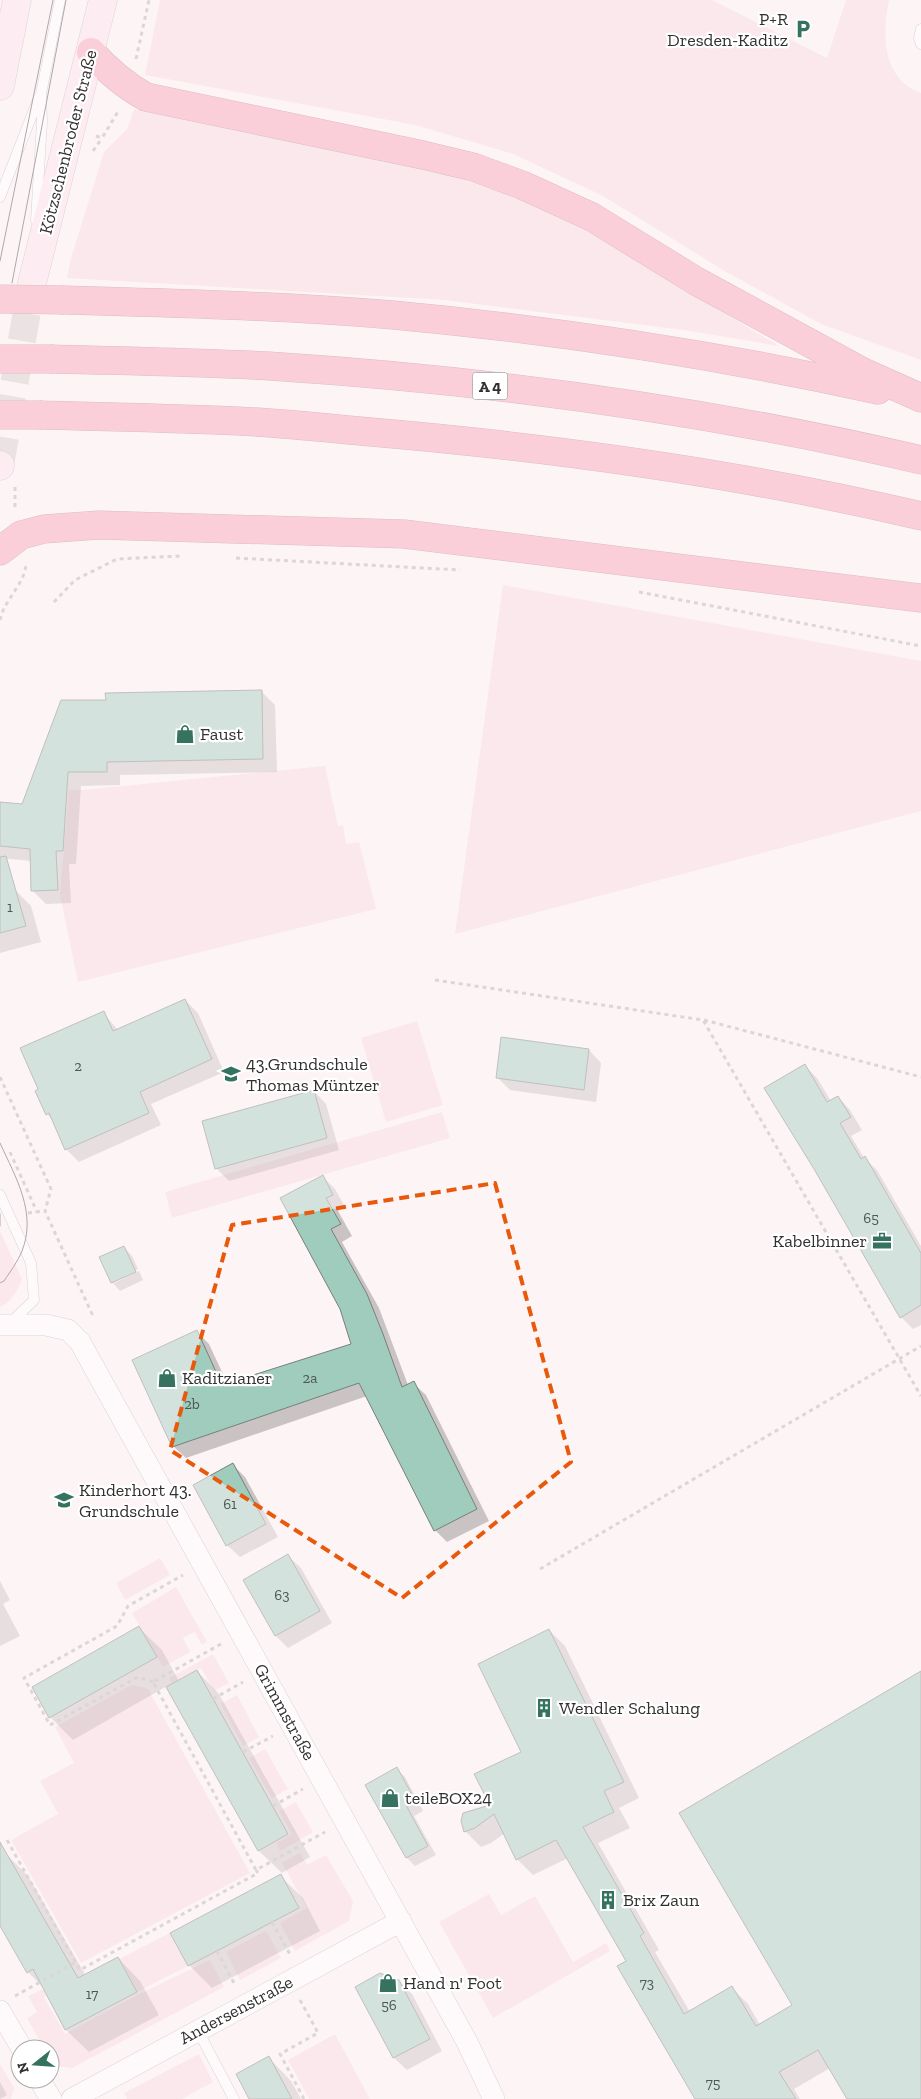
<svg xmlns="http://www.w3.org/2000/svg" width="921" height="2099" font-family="'Zilla Slab',serif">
<rect width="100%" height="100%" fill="#fdf4f6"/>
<path fill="#f9dae1" d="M160 0H712L827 58 846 0H889C882 34 882 79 921 93V360L821 324 723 270 603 196 513 154 415 125 145 75Z
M134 109 433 170 509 195 589 232 779 346 684 330 445 300 67 278 71 258 104 152 127 129Z
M503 585 921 661V811L455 934Z
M325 766 338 826 343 825 346 844 359 842 376 909 78 982 60 895 69 790H82Z
M417 1021 443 1105 386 1122 361 1038Z
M442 1112 450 1138 172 1218 165 1192Z
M0 1231 22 1279C17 1291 13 1301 0 1307Z
M160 1558 170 1575 125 1600 116 1583Z
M176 1587 207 1642 202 1645 195 1632 183 1638 190 1652 163 1667 132 1613Z
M213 1654 229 1683 214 1691 201 1668 172 1683 169 1678Z
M132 1685 148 1689 250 1873 81 1963 11 1840 58 1814 40 1781 74 1763 55 1727Z
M237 1695 259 1737 243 1746 221 1704Z
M265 1749 288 1789 272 1798 249 1758Z
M296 1802 313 1832 280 1851 277 1843 292 1834 279 1811Z
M300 1853 307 1865 326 1855 353 1901 349 1921 295 1951 280 1923 307 1908 282 1863Z
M489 1894 501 1915 535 1896 573 1962 606 1943 610 1951 493 2018 439 1922Z
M266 1931 281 1958 240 1980 226 1952Z
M170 1933 188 1966 137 1992 119 1959Z
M210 1960 224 1987 72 2068 54 2066 50 2059V2049H44L27 2018 37 2012 28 1996 43 1989 47 1995 44 1997 65 2034 139 1994Z
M335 2034 370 2099H309L288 2060Z
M199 2054 213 2082 182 2099H127L124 2093Z
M0 2064 14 2088 11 2099H0Z"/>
<path fill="#0003" d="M261 691 275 705 277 772 120 775V785L81 786 76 864H69L71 903 46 904 32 890V861L0 858V803L23 806 107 702Z
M0 888 14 889 31 906 41 942 0 953Z
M185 1000 198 1013 224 1072 151 1104 161 1125 79 1162 66 1149 54 1121 47 1114 103 1013 118 1030Z
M502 1039 589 1050 601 1063 596 1102 510 1090 498 1078Z
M804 1065 817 1078 831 1101 838 1097 850 1110 862 1130 851 1136 864 1158 877 1170 921 1246V1325L913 1329 901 1317Z
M314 1091 326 1104 339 1150 229 1181 216 1168Z
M323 1177 335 1189 345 1207 338 1211 352 1236 342 1242 379 1308 408 1385 413 1383 426 1395 489 1521 447 1542 435 1530 367 1396 186 1458 173 1446 197 1332 209 1344 228 1385 352 1345 341 1309Z
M124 1247 132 1256 138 1269 114 1281V1283L139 1271 143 1280 120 1291 112 1282Z
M233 1465 245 1477 278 1537 240 1557 227 1545Z
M288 1556 301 1568 332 1623 288 1648 276 1636Z
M0 1581 10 1600 3 1604 20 1636 0 1646Z
M139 1628 162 1650 179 1681 197 1671 219 1694 310 1857 282 1873 259 1851 167 1686 73 1740 50 1717 33 1688Z
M549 1630 565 1646 639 1798 619 1808 630 1828 598 1843 659 1950 655 1952 690 2012 732 1988 748 2004 760 2025 794 2005 921 1672V2099H849L830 2068 794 2089 800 2099H696L628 1962 568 1858 533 1875 517 1859 505 1833 491 1843 481 1847 465 1831 491 1806 522 1752Z
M396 1769 405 1777 423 1811 414 1816 436 1855 415 1866 407 1858 367 1785Z
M5 1853 28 1876 86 1976 118 1958 140 1981 159 2015 89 2052 66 2030 45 1989 28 1972 0 1924V1856Z
M280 1876 303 1898 320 1931 212 1988 189 1965Z
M399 1981 412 1994 442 2051 407 2070 394 2058 357 1987Z
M269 2058 291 2081 301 2099H250Z
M0 2082 7 2095 0 2099Z"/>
<path fill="#9fccbc" stroke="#787f7d" d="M262 690 263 759 107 762V772H68L63 851H56L58 890 31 891 30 849 0 846V802L22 804 61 700H106L105 693Z
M6 856 26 926 0 933V857Z
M185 999 212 1059 140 1092 149 1113 65 1150 49 1113 46 1115 35 1091 38 1089 20 1048 104 1011 113 1031Z
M501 1037 589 1049 584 1090 496 1078Z
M805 1064 827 1102 838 1096 851 1117 840 1123 861 1159 865 1156 921 1253V1305L900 1318 814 1169 764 1088Z
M314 1090 327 1138 215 1169 202 1121Z
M323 1175 333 1195 326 1198 341 1224 331 1229 367 1294 383 1334 402 1387 414 1381 477 1509 434 1531 359 1383 172 1447 132 1360 197 1330 222 1385 351 1344 340 1309 280 1198Z
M124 1246 136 1272 111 1283 99 1257Z
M233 1463 266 1524 226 1546 193 1485Z
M288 1554 320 1611 275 1636 243 1580Z
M139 1626 157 1657 49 1718 32 1687Z
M549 1629 624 1782 604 1791 614 1812 583 1827 644 1933 640 1936 684 2014 732 1986 756 2026 792 2005 679 1813 921 1671V2099H847L818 2050 779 2072 796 2099H695L617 1966 626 1961 556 1840 516 1860 494 1814 475 1828 464 1832 461 1821 463 1813 490 1805 474 1774 521 1752 478 1664Z
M197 1670 288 1834 258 1851 166 1687Z
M397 1767 416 1802 407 1807 428 1846 406 1858 365 1785Z
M0 1842 78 1978 118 1957 137 1992 65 2030 33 1969 27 1973 0 1926Z
M281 1874 299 1908 188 1966 170 1933Z
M380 1973 399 1980 430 2039 393 2058 355 1987Z
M269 2056 292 2099H249L236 2074Z"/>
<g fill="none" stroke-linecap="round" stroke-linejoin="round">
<path stroke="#d5cdce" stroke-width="28" stroke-dasharray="28 14" stroke-linecap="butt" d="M0 465 32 283"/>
<g stroke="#b4acae" stroke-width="11">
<path id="service" d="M921 29 919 38 921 44
M0 197 39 97
M36 220 42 122 41 94 60 0
M0 1195 31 1263 34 1300 10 1323
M198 2031 234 2099"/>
</g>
<g stroke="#b4acae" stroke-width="22">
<path id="minor" d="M0 1325H46L68 1330 80 1342 467 2042 494 2099
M0 2011 22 2049
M39 2079 51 2099
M72 2099 401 1921"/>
</g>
<g stroke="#b4acae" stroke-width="29">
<path id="secondary" d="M0 86 17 0
M32 283 103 0
M0 466V465"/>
</g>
<g stroke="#b27a89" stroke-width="29">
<path id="motorway" d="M91 52C108 71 124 85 146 97L423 155 473 167 522 185 592 217 696 281 863 372 921 398
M64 300C174 303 284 306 393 315 556 330 718 355 878 390
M53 359C125 361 197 362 269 366 488 380 707 410 921 460
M42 415C108 417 173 418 238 421 283 423 327 428 371 432 556 448 740 473 921 516
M0 551 21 535 44 529 99 525 404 534 921 598"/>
</g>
<path stroke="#b6b0b1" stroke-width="3" stroke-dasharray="4 4" stroke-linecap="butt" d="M136 59 149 0
M96 136 102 138 119 110
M93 151 102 138
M15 487V511
M236 558 460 570
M639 592 921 646
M54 602 75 580 117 559 180 556
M0 620C4 600 24 585 26 565
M435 980 703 1020 921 1396
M704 1020 921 1077
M0 1077 51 1189 45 1211 92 1314 88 1317
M10 1152 37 1212
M28 1213 45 1211
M540 1569 921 1346
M221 1644 153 1682 256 1870 325 1832
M153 1682 138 1677 50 1725 24 1678 117 1626 128 1606 183 1575
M213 1699 243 1682
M243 1752 273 1736
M273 1806 303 1789
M7 1840 80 1970 258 1873 256 1870
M272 1922 291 1956
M217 1951 235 1985
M15 1996 76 1962
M300 2000 318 2033 280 2054 304 2099"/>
<use href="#service" stroke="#fff" stroke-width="10"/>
<use href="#minor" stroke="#fff" stroke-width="21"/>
<use href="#secondary" stroke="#fce3ea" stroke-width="28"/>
<use href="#motorway" stroke="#f6a2b9" stroke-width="28"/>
<path stroke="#514d4e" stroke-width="1" d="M0 261 53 0
M12 283 66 0
M0 1143C16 1178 37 1213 22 1251 18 1261 10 1272 4 1281L0 1283
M0 1214V1226"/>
<g stroke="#b27a89" stroke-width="29" stroke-linecap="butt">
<path id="motorway-bridge" d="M0 299 64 300
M0 359H53
M0 415H42"/>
</g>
<use href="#motorway-bridge" stroke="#f6a2b9" stroke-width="28"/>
</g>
<path d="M0 0H921V2099H0ZM495 1183 571 1462 402 1598 170 1450 232 1225Z" fill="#fdf4f6" fill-opacity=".55" fill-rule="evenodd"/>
<path fill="none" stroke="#e8590c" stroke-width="4" stroke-dasharray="10 6" stroke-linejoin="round" d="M495 1183 571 1462 402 1598 170 1450 232 1225Z"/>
<defs>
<g id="parking-bare" transform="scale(1.5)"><path d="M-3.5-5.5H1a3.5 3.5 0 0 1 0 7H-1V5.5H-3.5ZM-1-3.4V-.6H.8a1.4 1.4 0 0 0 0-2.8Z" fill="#357360" stroke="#fff" stroke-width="2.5" paint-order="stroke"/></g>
<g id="shop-bare" transform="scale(1.5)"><path d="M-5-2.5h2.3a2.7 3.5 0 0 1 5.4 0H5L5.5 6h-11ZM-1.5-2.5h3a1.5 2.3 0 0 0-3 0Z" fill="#357360" stroke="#fff" stroke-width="2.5" paint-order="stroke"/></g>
<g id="school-bare" transform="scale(1.5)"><path d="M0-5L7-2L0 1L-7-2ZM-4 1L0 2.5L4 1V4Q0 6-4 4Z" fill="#357360" stroke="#fff" stroke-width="2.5" paint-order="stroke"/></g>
<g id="office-bare" transform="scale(1.5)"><path d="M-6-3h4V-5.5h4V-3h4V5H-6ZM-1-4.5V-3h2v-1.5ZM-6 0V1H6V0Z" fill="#357360" stroke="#fff" stroke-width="2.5" paint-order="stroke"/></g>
<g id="building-bare" transform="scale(1.5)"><path d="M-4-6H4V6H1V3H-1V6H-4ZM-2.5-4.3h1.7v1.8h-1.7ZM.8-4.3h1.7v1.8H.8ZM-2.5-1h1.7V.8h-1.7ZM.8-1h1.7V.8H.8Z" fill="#357360" stroke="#fff" stroke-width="2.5" paint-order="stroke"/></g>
</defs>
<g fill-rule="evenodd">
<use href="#parking-bare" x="803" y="29"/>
<use href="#shop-bare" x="185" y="734"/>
<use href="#school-bare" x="231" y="1074"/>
<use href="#office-bare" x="882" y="1241"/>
<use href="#shop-bare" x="167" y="1378"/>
<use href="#school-bare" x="64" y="1500"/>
<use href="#building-bare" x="544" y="1708"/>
<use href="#shop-bare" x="390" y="1798"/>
<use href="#building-bare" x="608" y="1900"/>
<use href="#shop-bare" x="388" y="1983"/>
</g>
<g text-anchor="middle" stroke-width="4.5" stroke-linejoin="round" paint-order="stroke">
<g font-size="15" fill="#4e5753">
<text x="10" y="912">1</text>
<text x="78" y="1071">2</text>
<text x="871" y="1223">65</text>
<text x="310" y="1383">2a</text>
<text x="192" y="1409">2b</text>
<text x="230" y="1509">61</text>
<text x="282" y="1600">63</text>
<text x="647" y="1988">73</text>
<text x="92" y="1999">17</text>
<text x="389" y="2010">56</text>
<text x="713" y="2088">75</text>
</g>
<rect fill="#fff" stroke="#706e6e" stroke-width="1" x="472.5" y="372.5" width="35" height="27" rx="4"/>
<g font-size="16" font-weight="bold" fill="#333030">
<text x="490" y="392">A 4</text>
</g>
<g font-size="18" fill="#333030" stroke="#fff" text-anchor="start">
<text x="788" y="25" text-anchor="end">P+R<tspan x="788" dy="21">Dresden-Kaditz</tspan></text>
<text x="200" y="740">Faust</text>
<text x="246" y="1070">43.Grundschule<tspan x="246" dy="21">Thomas Müntzer</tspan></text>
<text x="867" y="1247" text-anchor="end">Kabelbinner</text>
<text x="182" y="1384">Kaditzianer</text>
<text x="79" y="1496">Kinderhort 43.<tspan x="79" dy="21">Grundschule</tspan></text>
<text x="559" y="1714">Wendler Schalung</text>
<text x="405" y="1804">teileBOX24</text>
<text x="623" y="1906">Brix Zaun</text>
<text x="403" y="1989">Hand n' Foot</text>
</g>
<g font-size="18" fill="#333030" stroke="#fff">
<text transform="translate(68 142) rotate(-76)" y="6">Kötzschenbroder Straße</text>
<text transform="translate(285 1712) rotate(61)" y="6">Grimmstraße</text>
<text transform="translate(236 2010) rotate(-28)" y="6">Andersenstraße</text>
</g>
</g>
<g transform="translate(35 2064) rotate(253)"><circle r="24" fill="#ffffff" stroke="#adacac"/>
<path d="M0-4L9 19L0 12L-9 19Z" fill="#357360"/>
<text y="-8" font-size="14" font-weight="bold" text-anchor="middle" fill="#333030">N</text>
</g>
</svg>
